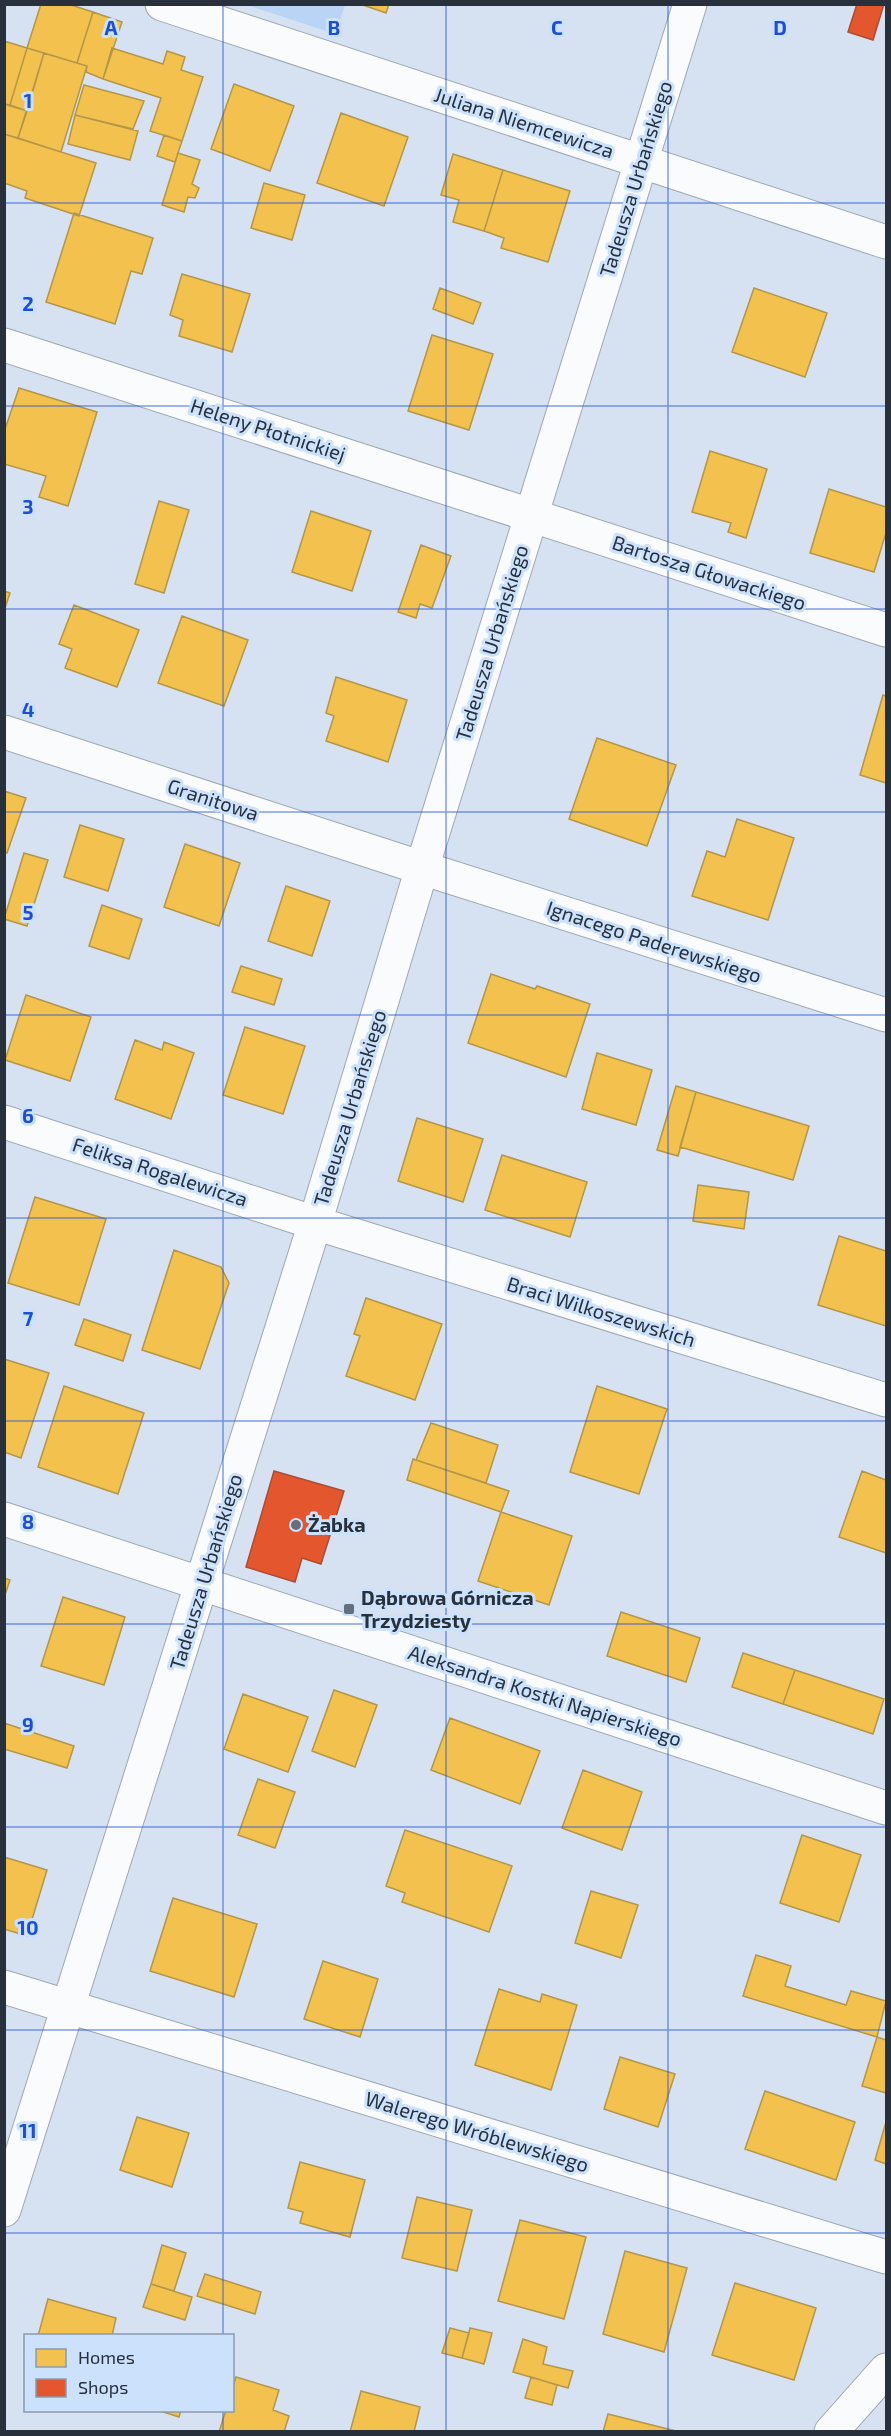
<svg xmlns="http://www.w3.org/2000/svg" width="891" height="2436" font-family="'Exo 2',sans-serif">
<rect width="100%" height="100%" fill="#d6e2f1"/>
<path fill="#b9d4f4" d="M247 5 345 4V5L335 34Z"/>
<path fill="#f2c14e" stroke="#b59648" stroke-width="1.5" d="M41 4H68L93 12 77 63 27 48Z
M360 4H389L386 13Z
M93 12 122 22 103 79 86 72 87 66 77 63Z
M4 41 27 48 10 105 4 104Z
M27 48 44 53 27 111 10 105Z
M112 48 163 64 167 51 185 57 181 70 203 77 182 141 150 131 161 98 103 79Z
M44 53 87 66 61 152 18 138Z
M234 84 294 106 270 171 211 149Z
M84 85 144 101 133 129 75 115Z
M4 104 27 111 18 138 4 134Z
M341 113 408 137 384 206 317 183Z
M75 115 138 131 130 160 68 144Z
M4 134 96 163 79 216 25 198 27 191 4 183Z
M164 135 182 141 175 162 157 156Z
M178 153 200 160 192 184 199 188 195 198 188 197 184 212 162 205Z
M453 154 503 170 484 231 453 222 459 200 441 195Z
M503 170 570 191 548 262 501 248 504 238 484 231Z
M264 183 305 195 292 240 251 228Z
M74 213 153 238 142 274 131 271 115 324 46 302Z
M182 274 250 294 232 352 179 336 183 320 170 315Z
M440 288 481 303 473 324 433 309Z
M754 288 827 313 805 377 732 352Z
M432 335 493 354 469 430 408 411Z
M19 388 97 412 68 506 39 497 46 476 4 464V432Z
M710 451 767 469 746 538 728 532 731 523 692 512Z
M829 489 886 507V533L874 572 810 553Z
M159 501 189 510 164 593 135 584Z
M311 511 371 531 352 591 292 572Z
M421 545 451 556 432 608 420 604 416 618 398 612Z
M4 591 10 593 4 611Z
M74 605 139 630 117 687 65 668 72 649 59 644Z
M182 616 248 640 224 706 158 683Z
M336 677 407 700 388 762 326 741 334 716 326 713Z
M883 695 886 696V783L860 775Z
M597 738 676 765 647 846 569 819Z
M4 791 26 798 7 853 4 852Z
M737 819 794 838 768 920 692 896 707 851 725 857Z
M80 825 124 839 108 891 64 877Z
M185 844 240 863 219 926 164 907Z
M24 853 48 860 27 926 4 919Z
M286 886 330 901 312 956 268 941Z
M102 905 142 919 129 959 89 946Z
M241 966 282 979 274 1005 232 992Z
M491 974 535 989 537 986 590 1004 566 1077 468 1043Z
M26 995 91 1017 70 1081 5 1060Z
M245 1027 305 1046 283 1114 223 1095Z
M135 1040 162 1050 164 1042 194 1053 171 1119 115 1099Z
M597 1053 652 1070 636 1125 582 1109Z
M676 1086 696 1092 678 1156 657 1150Z
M696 1092 809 1126 793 1180 680 1147Z
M417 1118 483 1139 463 1202 398 1181Z
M502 1155 587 1182 570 1237 485 1210Z
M698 1185 749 1192 744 1229 693 1221Z
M35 1197 106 1219 79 1305 8 1283Z
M839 1236 886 1251V1326L818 1305Z
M174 1250 221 1267 229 1283 200 1369 142 1350Z
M366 1298 442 1324 415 1400 346 1376 360 1336 354 1334Z
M84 1319 131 1335 123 1361 75 1345Z
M4 1359 49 1373 21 1458 4 1452Z
M64 1386 144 1413 118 1494 38 1467Z
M597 1386 667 1409 639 1494 570 1472Z
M431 1423 498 1445 486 1483 416 1460Z
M413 1459 509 1491 501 1512 407 1480Z
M862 1471 886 1480V1553L839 1537Z
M501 1512 572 1536 549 1605 478 1581Z
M4 1578 10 1580 4 1598Z
M63 1597 125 1617 104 1685 41 1666Z
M621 1612 700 1638 686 1682 607 1656Z
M743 1653 795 1670 783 1704 732 1687Z
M795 1670 884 1699 873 1734 783 1704Z
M334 1690 377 1705 355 1767 312 1751Z
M243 1694 308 1717 288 1772 224 1749Z
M450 1718 540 1751 520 1804 431 1770Z
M4 1723 74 1746 67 1768 4 1749Z
M583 1770 642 1792 622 1850 562 1828Z
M258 1779 295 1792 275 1848 238 1835Z
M405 1830 512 1866 489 1932 402 1902 405 1893 386 1886Z
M802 1835 861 1855 839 1922 780 1903Z
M4 1857 47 1870 27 1936 4 1929Z
M591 1891 638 1905 621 1958 575 1943Z
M173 1898 257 1924 234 1997 150 1971Z
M756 1955 791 1966 785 1986 846 2005 851 1991 886 2001 877 2037 743 1996Z
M323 1961 378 1979 360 2037 304 2019Z
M499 1989 540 2002 542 1994 577 2005 551 2090 475 2065Z
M877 2037 886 2040V2093L862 2086Z
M620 2057 675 2074 658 2127 604 2109Z
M765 2091 855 2122 836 2180 745 2149Z
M137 2117 189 2133 172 2187 120 2170Z
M886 2122V2164L875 2160Z
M300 2162 365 2180 350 2237 300 2223 303 2212 288 2208Z
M417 2197 472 2210 457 2271 402 2258Z
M520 2220 586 2237 564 2319 498 2301Z
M162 2245 186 2253 174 2291 151 2284Z
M625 2251 687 2268 664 2352 603 2334Z
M205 2274 261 2292 255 2314 197 2296Z
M735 2283 816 2308 794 2380 712 2355Z
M151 2284 192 2297 185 2320 143 2307Z
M48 2299 116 2318 112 2336H38Z
M450 2328 469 2333 462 2358 442 2353Z
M470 2328 492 2333 484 2364 462 2358Z
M523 2339 547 2347 543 2364 573 2371 568 2388 513 2372Z
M236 2377 279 2390 273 2410 289 2416 284 2432H219L226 2410H232V2389Z
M531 2377 557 2385 552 2405 525 2398Z
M361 2391 420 2407 414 2432H350Z
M157 2410H181L179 2417Z
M608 2414 676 2431 603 2432Z"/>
<path fill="#e4572e" stroke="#ac4c32" stroke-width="1.5" d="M857 4H884L873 40 848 32Z
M274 1471 344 1491 321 1564 302 1558 295 1582 246 1567Z"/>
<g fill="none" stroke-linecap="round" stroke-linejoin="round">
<g stroke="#9ea7b3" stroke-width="35">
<path id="minor" d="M162 4 886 242
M4 345 886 630
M4 732 422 868 886 1015
M4 1122 315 1223 886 1400
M4 1519 886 1808
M4 1987 886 2257
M4 2210 315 1223 422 868 690 4
M831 2432 886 2370"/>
</g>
<use href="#minor" stroke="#f9fbfd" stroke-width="33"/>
</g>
<path fill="none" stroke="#1d4ed8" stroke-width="1.5" stroke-opacity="0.55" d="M223 4V2336M446 4V2432M668 4V2432M4 203H886M4 406H886M4 609H886M4 812H886M4 1015H886M4 1218H886M4 1421H886M4 1624H886M4 1827H886M4 2030H886M4 2233H886M223 2410V2432"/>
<g fill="#656f7b" stroke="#cbe1fc" stroke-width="2">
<circle cx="296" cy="1525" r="6"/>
<rect x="343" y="1603" width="12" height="12" rx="3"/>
</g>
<g text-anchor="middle" stroke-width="6" stroke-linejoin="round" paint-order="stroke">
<g font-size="20" fill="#28313b" stroke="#cbe1fc">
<text transform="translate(524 123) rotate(18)" y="7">Juliana Niemcewicza</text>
<text transform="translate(636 179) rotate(-73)" y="7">Tadeusza Urbańskiego</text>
<text transform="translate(268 430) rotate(18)" y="7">Heleny Płotnickiej</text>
<text transform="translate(709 573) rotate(18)" y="7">Bartosza Głowackiego</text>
<text transform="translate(492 643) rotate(-73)" y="7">Tadeusza Urbańskiego</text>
<text transform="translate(213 800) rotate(18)" y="7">Granitowa</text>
<text transform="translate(654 942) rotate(18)" y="7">Ignacego Paderewskiego</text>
<text transform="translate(350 1108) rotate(-73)" y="7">Tadeusza Urbańskiego</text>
<text transform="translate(160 1172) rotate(18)" y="7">Feliksa Rogalewicza</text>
<text transform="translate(601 1312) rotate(17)" y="7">Braci Wilkoszewskich</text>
<text transform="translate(206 1572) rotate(-73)" y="7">Tadeusza Urbańskiego</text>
<text transform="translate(545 1696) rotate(18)" y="7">Aleksandra Kostki Napierskiego</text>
<text transform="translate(477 2132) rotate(17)" y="7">Walerego Wróblewskiego</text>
</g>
<g font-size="20" font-weight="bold" fill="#28313b" stroke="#cbe1fc" text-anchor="start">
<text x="308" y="1532">Żabka</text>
<text x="361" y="1605">Dąbrowa Górnicza<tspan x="361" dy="23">Trzydziesty</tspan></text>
</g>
</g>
<g font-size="20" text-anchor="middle" font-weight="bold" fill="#1d4ed8" stroke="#cbe1fc" stroke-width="6" stroke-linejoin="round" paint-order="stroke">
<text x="111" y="35">A</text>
<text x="334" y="35">B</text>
<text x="557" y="35">C</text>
<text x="780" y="35">D</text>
<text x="28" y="108">1</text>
<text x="28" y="311">2</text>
<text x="28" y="514">3</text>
<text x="28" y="717">4</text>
<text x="28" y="920">5</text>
<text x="28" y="1123">6</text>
<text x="28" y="1326">7</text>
<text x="28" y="1529">8</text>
<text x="28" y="1732">9</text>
<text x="28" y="1935">10</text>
<text x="28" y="2138">11</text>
</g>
<rect width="891" height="2436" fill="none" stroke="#28313b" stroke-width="12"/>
<rect x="24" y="2334" width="210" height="78" fill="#cbe1fc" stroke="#8a9baf" stroke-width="1.5"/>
<rect x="36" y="2349" width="30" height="18" fill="#f2c14e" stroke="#8a9baf" stroke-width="1.5"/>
<text x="78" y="2364" font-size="18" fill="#28313b">Homes</text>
<rect x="36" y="2379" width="30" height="18" fill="#e4572e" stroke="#8a9baf" stroke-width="1.5"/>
<text x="78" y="2394" font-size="18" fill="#28313b">Shops</text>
</svg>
